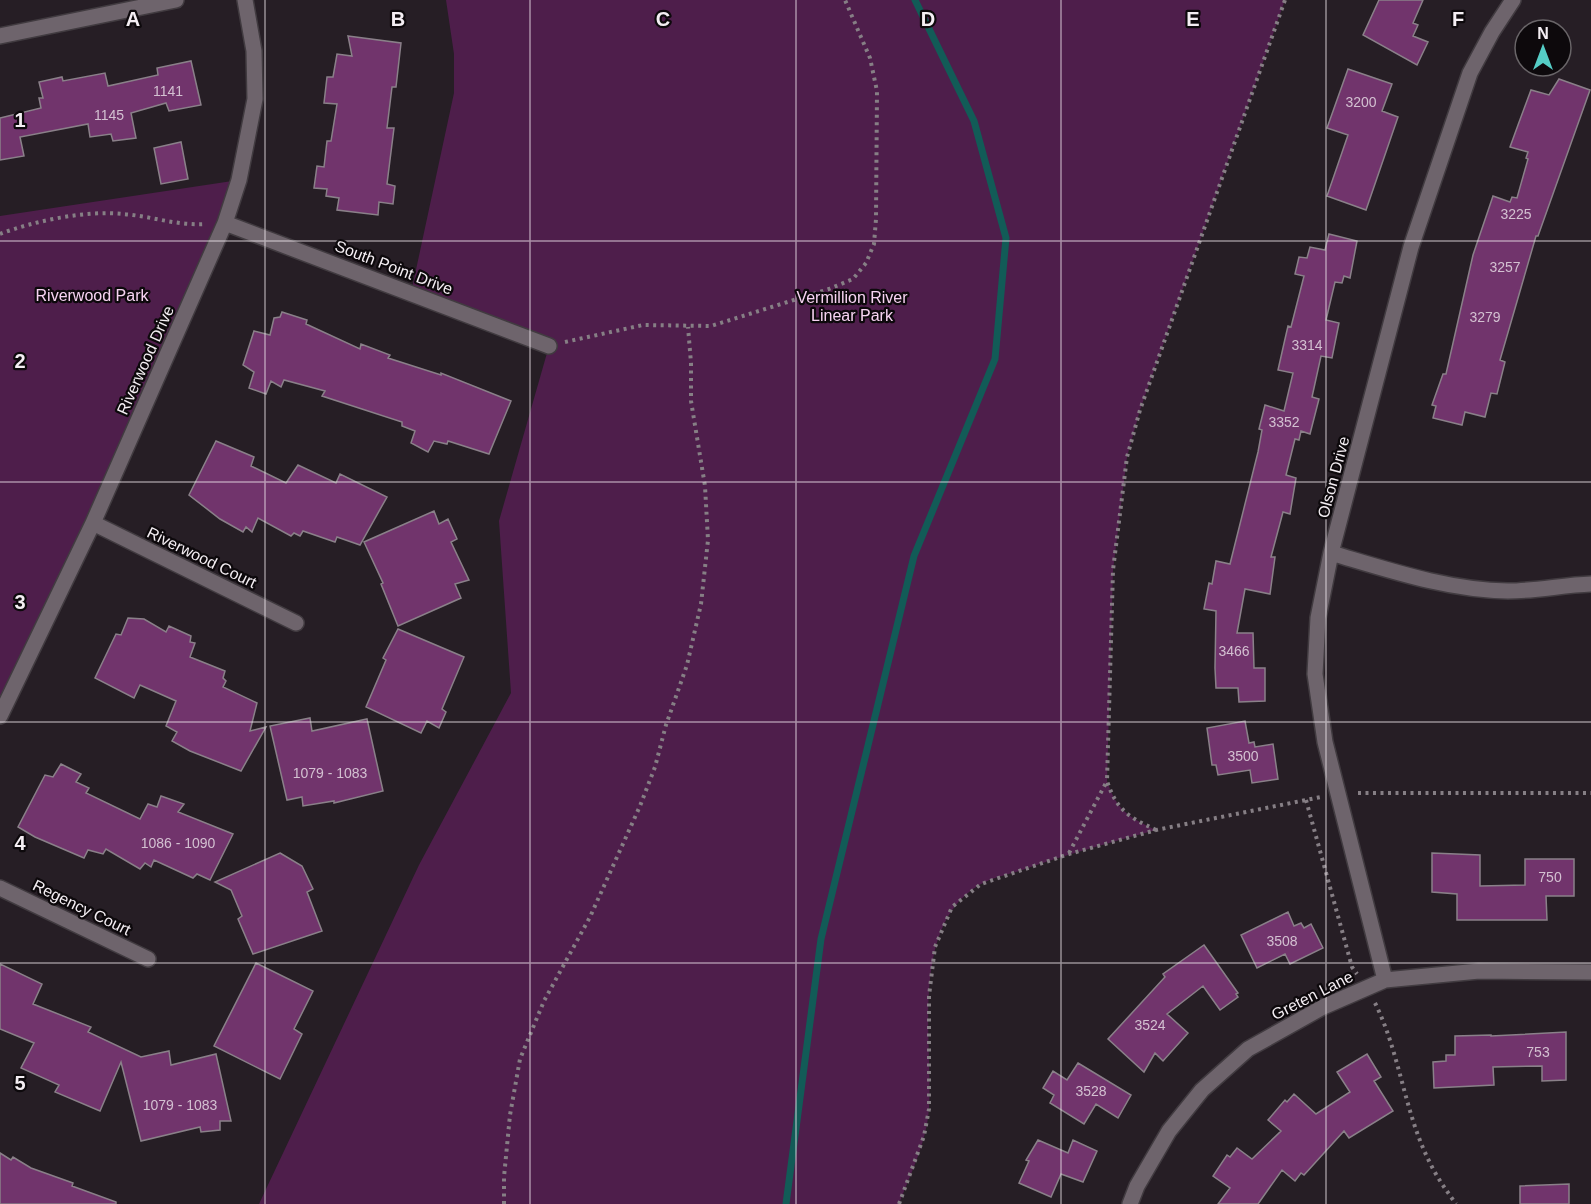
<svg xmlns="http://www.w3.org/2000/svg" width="1591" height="1204" font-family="Arial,sans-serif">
<rect width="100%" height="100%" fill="#261e25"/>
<path fill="#4e1e4b" d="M446 0H1285L1140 410 1127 457 1113 570 1107 781C1117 811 1129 817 1156 830 1112 842 1068 854 1025 869 1011 874 994 877 981 884 909 924 933 1039 929 1108 927 1141 911 1173 899 1204H259L419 865 511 693 499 521 549 346 411 293 454 93V54Z
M239 180 0 716V216Z"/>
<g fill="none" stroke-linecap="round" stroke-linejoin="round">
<path stroke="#125b57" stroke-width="7" d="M786 1204 821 939 914 556 995 359 1006 238 974 121 915 0"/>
</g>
<path fill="#71346c" stroke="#8a8089" stroke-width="1.5" d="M1379 0H1423L1413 23 1418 25 1413 36 1428 42 1417 65 1363 35Z
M348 36 401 43 396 87H392L387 128H394L387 184 395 186 393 204 379 202 378 215 337 210 339 198 326 196 327 189 314 188 317 166 324 167 327 141H331L337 104 324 103 327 77H333L337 54 352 56Z
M191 61 201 105 169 111 166 103 131 113 136 138 113 141 111 134 90 137 88 124 20 137 24 156 0 160V118L41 108 39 98H43L39 82 62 77 63 81 105 73 108 86 158 75 157 68Z
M1348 69 1392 84 1382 111 1398 117 1366 210 1327 196 1348 135 1327 128Z
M1559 79 1590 90 1538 236H1536L1500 360 1505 362 1497 394 1491 393 1485 417 1465 412 1462 425 1433 418 1436 406 1432 405 1443 374H1446L1473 255 1493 196 1510 202 1512 197 1517 198 1528 159 1526 158 1528 152 1510 147 1518 125 1531 90 1549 95Z
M181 142 188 179 161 184 154 148Z
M1329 234 1357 241 1350 278 1344 276 1342 283 1335 282 1326 320 1339 323 1332 358 1321 356 1312 397 1319 399 1310 434 1301 431 1299 440 1295 439 1286 475 1296 478 1290 514 1283 512 1271 557H1275L1270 594 1245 589 1237 633H1253L1254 668H1265V701L1239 702 1238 688H1216L1215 668 1216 611 1204 609 1209 583 1212 584 1216 561 1230 564 1258 452 1262 430 1259 429 1265 405 1284 411 1293 373 1278 370 1285 339 1288 326 1291 327 1304 276 1295 274 1299 257 1307 258 1310 247 1325 250Z
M282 312 307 320 306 324 360 349 361 344 390 355 388 358 441 375V373L511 401 489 454 448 441 447 444 434 441 428 452 411 443 415 431 402 426V422L322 396 325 391 284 380 281 387 271 381 266 394 249 388 254 372 243 365 254 331 270 335 274 318 280 317Z
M216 441 254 457 251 466 286 483 298 465 336 483 340 474 387 497 360 545 337 537 335 542 303 531 300 536 294 533 291 536 258 518 252 532 246 527 243 532 220 519 189 495Z
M434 511 439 524 448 519 457 539 451 542 469 580 455 584 461 598 398 626 381 584 383 583 364 542Z
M128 618 144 619 166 632 169 626 191 636 190 642 195 643 190 657 225 671 223 678 226 681 223 687 257 703 250 731 266 727 241 771 190 751 172 741 177 732 166 726 176 701 140 685 134 698 95 678 116 634 121 635Z
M398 629 464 657 442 709 446 712 439 728 427 721 421 733 366 707 386 660 383 658Z
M310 718 312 731 367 719 383 791 334 803V801L303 806 302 797 287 800 270 726Z
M1245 721 1249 743 1254 742 1255 747 1273 744 1278 779 1252 783 1250 770 1218 775 1216 765H1212L1207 728Z
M61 764 81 774 76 782 89 788 86 793 140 819 148 804 157 807 161 796 184 804 178 812 233 834 210 880 197 874 193 878 154 860 151 867 145 863 140 869 106 849 103 854 88 850 84 858 35 837 18 827 45 775 53 777Z
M280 853 302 866 313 889 307 892 322 931 253 954 238 919 242 916 231 890 215 882Z
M1432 853 1480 855V886L1525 885V859H1574V896H1546L1547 920H1457V894L1432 892Z
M1288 912 1294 926 1301 923 1304 928 1311 924 1323 948 1290 964 1285 954 1257 968 1241 935Z
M1204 945 1238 993 1236 994 1238 997 1220 1010 1203 986 1167 1014 1188 1033 1163 1061 1155 1053 1144 1072 1108 1039 1165 977 1163 974Z
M256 963 313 991 294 1029 302 1034 280 1079 214 1046Z
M0 964 42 984 33 1004 91 1027 88 1032 141 1057 169 1051 171 1065 216 1054 231 1121H220V1130L201 1132 200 1127 141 1141 121 1062 100 1111 55 1092 59 1085 21 1068 34 1043 0 1029Z
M1566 1032V1080L1542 1081V1066L1493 1067 1494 1085 1434 1088 1433 1062 1446 1061V1055H1455V1036L1491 1035V1036Z
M1367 1054 1381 1077 1374 1081 1393 1111 1349 1138 1344 1131 1304 1175 1301 1173 1295 1181 1282 1170 1258 1204H1218L1230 1188 1213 1176 1227 1155 1230 1157 1237 1148 1252 1159 1281 1131 1268 1120 1285 1100 1287 1102 1294 1094 1316 1114 1350 1092 1337 1072Z
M1078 1063 1131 1095 1118 1118 1096 1104 1084 1124 1050 1103 1054 1095 1043 1088 1053 1071 1067 1080Z
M1038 1140 1068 1153 1073 1140 1097 1151 1083 1182 1061 1174 1051 1197 1019 1183 1029 1161 1026 1160Z
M0 1153 11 1160 13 1157 31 1168 73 1183 72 1186 116 1202V1204H0Z
M1569 1184V1204H1520V1186Z"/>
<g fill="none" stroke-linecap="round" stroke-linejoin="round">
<g stroke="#413b40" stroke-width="18">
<path id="minor" d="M0 36 176 0
M225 223 549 346
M93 523 296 623
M1331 553C1389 570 1447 590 1508 591 1536 591 1563 585 1591 584
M0 716 93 523 225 223 239 180 255 99 254 51 245 0
M0 888 148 959
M1385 980 1325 742 1315 674 1318 618 1331 553 1411 247 1470 73 1492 32 1513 0
M1130 1204 1137 1186 1169 1131 1202 1090 1248 1049 1323 1007 1385 980 1479 971 1591 972"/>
</g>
<path stroke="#867f85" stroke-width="4" stroke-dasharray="3 4.5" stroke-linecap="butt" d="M0 234C34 221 86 210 123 214 151 216 177 226 206 224
M565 342 643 325 711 326 829 289 853 279 866 263 874 244 876 219 877 91 870 58 845 0
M1358 793H1591
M1306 800 1352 967 1357 974
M1156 830C1129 817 1117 811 1107 781L1113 570 1127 457 1140 410 1285 0
M1069 853 1107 781
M1375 1003C1400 1053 1404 1111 1429 1161 1436 1176 1446 1190 1456 1204
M504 1204V1177L510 1115 520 1059 544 1001 590 917 640 806 655 767 666 725 687 665 701 604 708 540 705 486 691 401V363L688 327
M899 1204 924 1136 929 1109V996L935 947 952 907 981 884 1069 854 1156 830 1321 797"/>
<use href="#minor" stroke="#6e646c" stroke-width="15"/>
</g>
<path fill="none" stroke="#f4eef3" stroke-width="1.5" stroke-opacity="0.55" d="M265 0V1204M530 0V1204M796 0V1204M1061 0V1204M1326 0V1204M0 241H1591M0 482H1591M0 722H1591M0 963H1591"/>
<g text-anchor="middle" stroke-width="4.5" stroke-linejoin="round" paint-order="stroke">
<g font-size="14" fill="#d3c0d1">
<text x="168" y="96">1141</text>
<text x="1361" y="107">3200</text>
<text x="109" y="120">1145</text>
<text x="1516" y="219">3225</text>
<text x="1505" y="272">3257</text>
<text x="1485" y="322">3279</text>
<text x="1307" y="350">3314</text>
<text x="1284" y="427">3352</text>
<text x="1234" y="656">3466</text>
<text x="1243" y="761">3500</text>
<text x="330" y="778">1079 - 1083</text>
<text x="178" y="848">1086 - 1090</text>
<text x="1550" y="882">750</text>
<text x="1282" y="946">3508</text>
<text x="1150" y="1030">3524</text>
<text x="1538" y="1057">753</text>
<text x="1091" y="1096">3528</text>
<text x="180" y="1110">1079 - 1083</text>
</g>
<g font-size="16" fill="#f4eef3" stroke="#0d090c">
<text transform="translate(394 267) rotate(21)" y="6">South Point Drive</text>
<text transform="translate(145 360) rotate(-66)" y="6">Riverwood Drive</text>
<text transform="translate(1333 477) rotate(-75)" y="6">Olson Drive</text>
<text transform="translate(202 557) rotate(26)" y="6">Riverwood Court</text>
<text transform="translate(82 907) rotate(26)" y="6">Regency Court</text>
<text transform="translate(1312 995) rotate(-27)" y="6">Greten Lane</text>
</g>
<g font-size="16" fill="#f7d3f2" stroke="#0d090c">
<text x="92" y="301">Riverwood Park</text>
<text x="852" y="303">Vermillion River<tspan x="852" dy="18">Linear Park</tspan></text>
</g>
</g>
<g font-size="20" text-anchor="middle" font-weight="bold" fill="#f4eef3" stroke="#0d090c" stroke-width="4.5" stroke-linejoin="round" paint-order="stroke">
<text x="133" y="26">A</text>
<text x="398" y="26">B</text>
<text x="663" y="26">C</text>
<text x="928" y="26">D</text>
<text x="1193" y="26">E</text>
<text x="1458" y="26">F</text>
<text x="20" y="127">1</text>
<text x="20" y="368">2</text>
<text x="20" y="609">3</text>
<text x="20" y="850">4</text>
<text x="20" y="1090">5</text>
</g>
<g transform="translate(1543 48)"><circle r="28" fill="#0d090c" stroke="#696568" stroke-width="1.5"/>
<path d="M0-4.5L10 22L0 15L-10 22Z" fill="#55cdc6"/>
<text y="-9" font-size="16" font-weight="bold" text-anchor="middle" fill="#f4eef3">N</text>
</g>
</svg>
